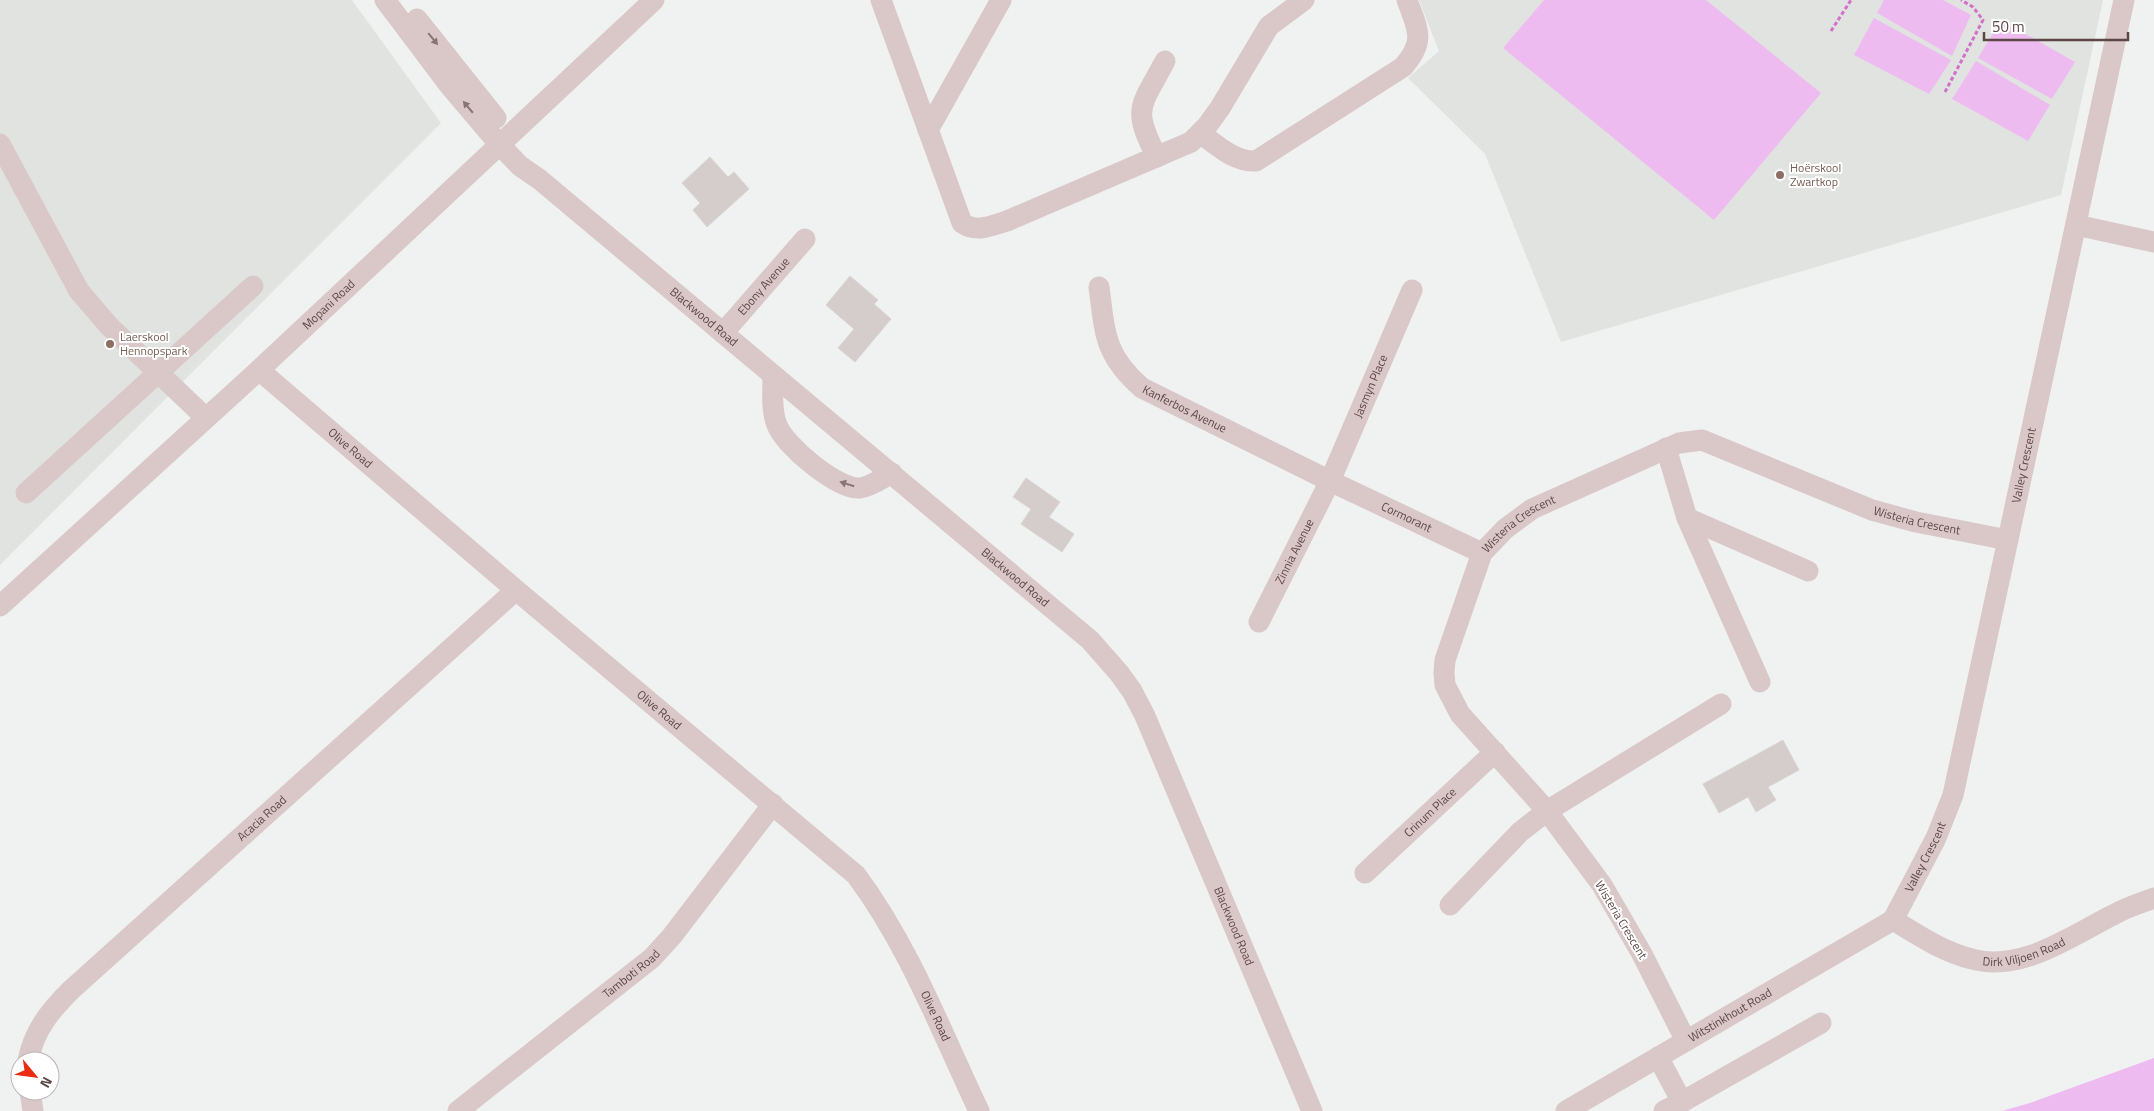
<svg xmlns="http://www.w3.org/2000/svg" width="2154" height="1111" font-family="'Titillium Web',sans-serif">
<rect width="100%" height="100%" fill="#eff2f0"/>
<path fill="#e1e3e1" d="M0 0H352L441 123 0 565Z
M1419 0H2103L2061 195 1561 342 1485 154 1408 78 1439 51Z"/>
<path fill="#eebbf1" d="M1544 0H1706L1821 93 1714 220 1503 48Z
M1884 0H1943L1971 15 1952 56 1877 13Z
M1874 18 1951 60 1929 94 1854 55Z
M2001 20 2075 62 2052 99 1978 58Z
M1976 61 2050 105 2028 141 1952 99Z
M2154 1058V1111H2002L2030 1103Z"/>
<path fill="#d4cdcb" stroke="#dbd5d2" d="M710 157 728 177 734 172 749 189 707 227 693 210 700 203 682 183Z
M850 276 878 300 874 304 891 319 855 362 838 348 854 329 826 305Z
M1026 478 1060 502 1049 517 1074 534 1062 552 1021 524 1031 509 1013 497Z
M1783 740 1799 770 1768 787 1776 800 1756 812 1748 797 1719 813 1703 784Z"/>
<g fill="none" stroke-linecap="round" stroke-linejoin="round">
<path stroke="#d171ca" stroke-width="3" stroke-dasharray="4 2.5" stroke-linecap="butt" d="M1831 31 1851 0
M1945 92 1983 20 1973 7 1961 0"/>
<g stroke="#dac8c8" stroke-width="21">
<path id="s1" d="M385 0 449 85 499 144 520 166 539 179 1090 640 1119 673 1132 691 1145 716 1312 1111"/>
<path d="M881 0 962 223C976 233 991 226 1007 221L1191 142 1207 126 1220 108 1269 26 1304 0"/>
<path d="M417 19 496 118"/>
<path d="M928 130 1001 0"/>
<path d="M1200 133C1217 145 1234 162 1256 161L1403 67C1426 41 1418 30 1407 0"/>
<path d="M0 144 79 291 109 326 206 418"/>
<path d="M1157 157C1131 107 1141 107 1165 61"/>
<path d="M2076 225 2154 242"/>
<path id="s2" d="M1099 287C1105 333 1104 355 1142 388L1330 481 1482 553"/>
<path id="s3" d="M723 333 805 239"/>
<path id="s4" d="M259 370 516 590 856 875C909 946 941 1031 979 1111"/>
<path d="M773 375C773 391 771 410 777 425 784 445 838 490 860 488 870 487 883 478 892 473"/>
<path d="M1666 448 1687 518 1760 682"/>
<path d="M26 493 253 286"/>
<path d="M1687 518 1808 571"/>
<path id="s5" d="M0 606 259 370 654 0"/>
<path id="s6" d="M1259 622 1330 481 1412 290"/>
<path id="s7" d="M1365 873 1495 752"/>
<path d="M1450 905 1520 832 1547 811 1721 704"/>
<path id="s8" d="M1893 920 1936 838 1953 795 2124 0"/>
<path id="s9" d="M1893 920C1918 935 1943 952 1972 959 2022 973 2072 935 2115 914 2127 907 2141 903 2154 898"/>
<path id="s10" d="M1686 1041 1642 954 1602 885 1547 811 1460 714 1445 685 1444 673 1445 660 1482 553 1505 529 1532 509 1679 443 1702 440 1872 510 1916 522 2008 540"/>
<path d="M1658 1057 1682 1102 1821 1023"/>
<path id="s11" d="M28 1061C34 1030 50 1011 71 990L516 590"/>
<path d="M30 1091 33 1111"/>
<path id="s12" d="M458 1111 652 958 672 936 773 804"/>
<path id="s13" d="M1566 1111 1893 920"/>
<path d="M1664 1111 1682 1102"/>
</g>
</g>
<defs><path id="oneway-solid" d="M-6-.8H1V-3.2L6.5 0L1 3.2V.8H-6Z" transform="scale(1.25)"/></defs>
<g fill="#897474">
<use href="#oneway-solid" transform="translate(433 39) rotate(51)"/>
<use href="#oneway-solid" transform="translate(468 107) rotate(-130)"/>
<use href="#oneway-solid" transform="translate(847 484) rotate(-163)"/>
</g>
<g fill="#8d6e63" stroke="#fff" stroke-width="2">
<circle cx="1780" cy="175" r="5"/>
<circle cx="110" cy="344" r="5"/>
</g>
<g text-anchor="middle" stroke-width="4" stroke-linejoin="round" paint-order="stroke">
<g font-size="12" fill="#785e54" stroke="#fff" text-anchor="start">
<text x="1790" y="172">Hoërskool<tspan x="1790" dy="14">Zwartkop</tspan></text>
<text x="120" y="341">Laerskool<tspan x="120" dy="14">Hennopspark</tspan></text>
</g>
<g font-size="12" fill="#5d4746" stroke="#fff">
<text dy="4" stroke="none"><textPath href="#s3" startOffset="62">Ebony Avenue</textPath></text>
<text dy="4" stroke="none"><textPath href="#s5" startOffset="446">Mopani Road</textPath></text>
<text dy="4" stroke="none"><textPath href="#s1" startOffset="452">Blackwood Road</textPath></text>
<text dy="4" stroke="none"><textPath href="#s6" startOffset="261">Jasmyn Place</textPath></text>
<text dy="4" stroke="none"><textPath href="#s2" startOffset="161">Kanferbos Avenue</textPath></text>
<text dy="4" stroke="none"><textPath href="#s4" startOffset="120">Olive Road</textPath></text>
<text dy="4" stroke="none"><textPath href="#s8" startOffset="476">Valley Crescent</textPath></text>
<text dy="4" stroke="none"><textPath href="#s2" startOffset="408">Cormorant</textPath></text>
<text dy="4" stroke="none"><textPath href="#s10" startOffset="1052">Wisteria Crescent</textPath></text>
<text dy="4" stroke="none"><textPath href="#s10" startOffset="618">Wisteria Crescent</textPath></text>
<text dy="4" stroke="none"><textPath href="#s6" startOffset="79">Zinnia Avenue</textPath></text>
<text dy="4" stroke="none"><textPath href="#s1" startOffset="858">Blackwood Road</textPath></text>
<text dy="4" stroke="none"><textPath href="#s4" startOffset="525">Olive Road</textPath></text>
<text dy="4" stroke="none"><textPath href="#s7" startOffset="89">Crinum Place</textPath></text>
<text dy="4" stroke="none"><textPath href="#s11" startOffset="341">Acacia Road</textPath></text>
<text dy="4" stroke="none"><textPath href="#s8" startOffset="71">Valley Crescent</textPath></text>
<text transform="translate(1621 920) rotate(59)" y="4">Wisteria Crescent</text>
<text dy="4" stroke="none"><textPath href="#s1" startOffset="1278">Blackwood Road</textPath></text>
<text dy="4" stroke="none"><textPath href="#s9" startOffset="142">Dirk Viljoen Road</textPath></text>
<text dy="4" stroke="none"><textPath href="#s12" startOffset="221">Tamboti Road</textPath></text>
<text dy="4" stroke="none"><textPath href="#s13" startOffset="190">Witstinkhout Road</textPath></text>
<text dy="4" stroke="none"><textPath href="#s4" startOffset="944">Olive Road</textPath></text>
</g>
</g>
<g transform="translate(35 1076) rotate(119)"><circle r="24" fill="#ffffff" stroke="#beb5b5"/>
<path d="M0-4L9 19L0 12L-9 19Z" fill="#ea2c10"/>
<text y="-8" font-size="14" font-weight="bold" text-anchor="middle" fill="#5d4746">N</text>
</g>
<path d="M1984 32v8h144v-8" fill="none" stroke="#5d4746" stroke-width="2.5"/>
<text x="1992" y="32" font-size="15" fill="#5d4746" stroke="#ffffff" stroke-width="4" paint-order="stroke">50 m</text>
</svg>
